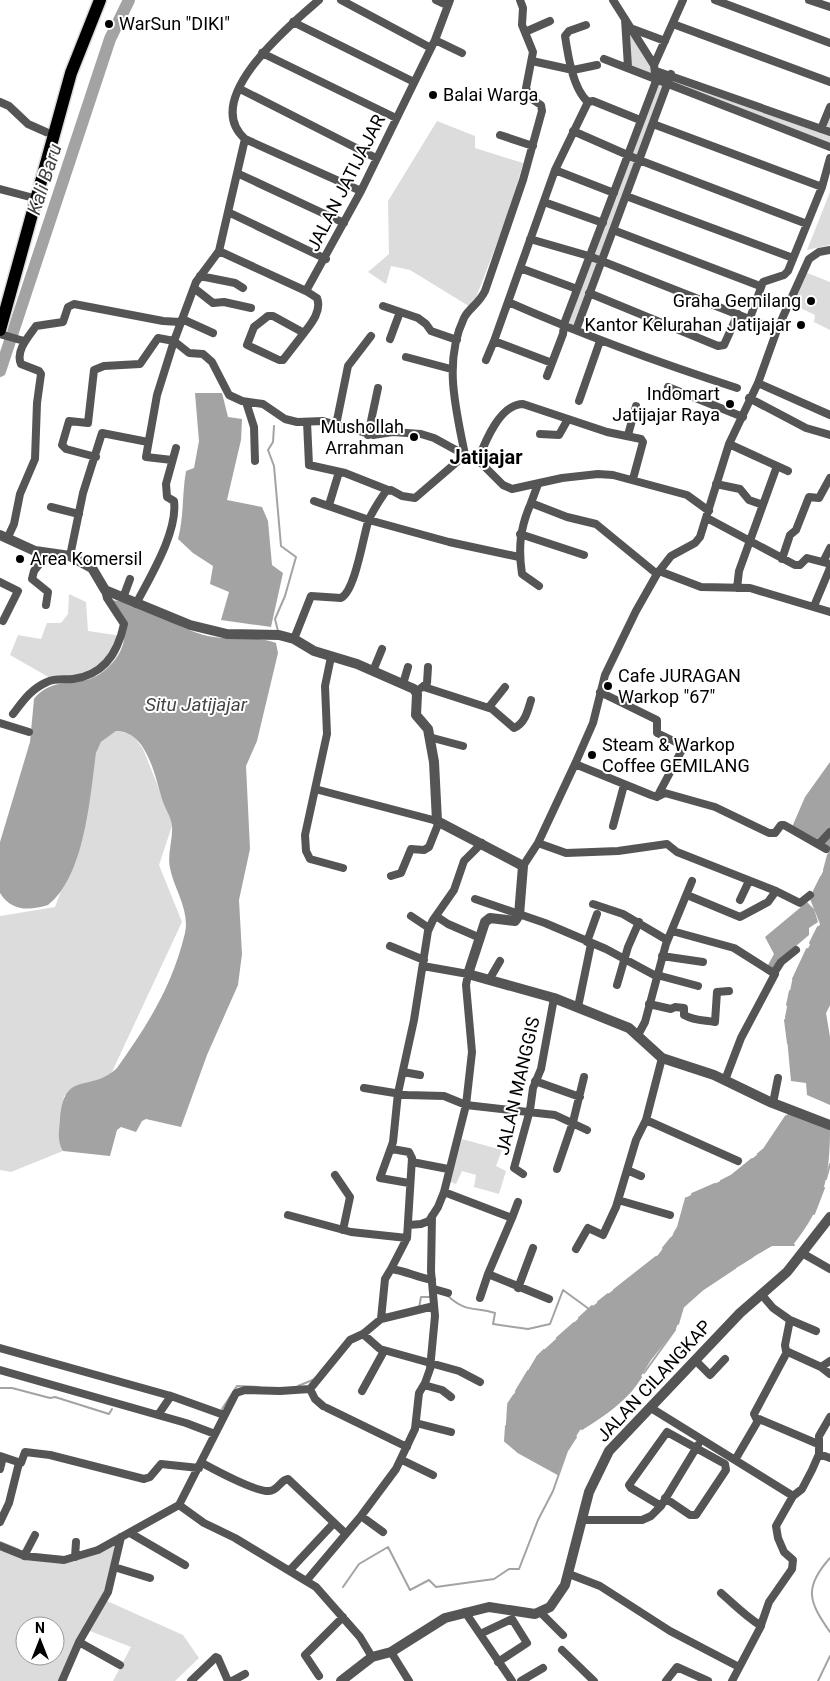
<svg xmlns="http://www.w3.org/2000/svg" width="830" height="1681" font-family="Roboto,sans-serif">
<rect width="100%" height="100%" fill="#fff"/>
<path fill="#dcdcdc" fill-rule="evenodd" d="M625 17 654 65 656 81 667 83 671 74 821 129 830 107V147L667 84 576 330 563 334 656 81 628 67Z
M437 121 475 136V148L523 163 511 207 472 308 410 270 391 266 386 284 368 272 389 254 388 201Z
M830 192V245L807 250Z
M805 272 830 282V330L814 322 815 315 790 303Z
M69 594 86 602 88 631 122 636 119 653 108 669 86 680 59 683 10 655 18 635 41 639 47 623H61L68 614Z
M116 731 132 734 143 749 170 816 172 826 159 865 182 922 111 1074 64 1096 59 1138 63 1151 11 1172 0 1170V916L55 907 84 828 96 753 101 742Z
M462 1139 502 1150 496 1166 506 1171 499 1194 474 1187 476 1175 462 1171 456 1184 450 1182Z
M114 1544 115 1556 105 1589 58 1681H0V1546L53 1562ZM25 1626H55V1656H25Z
M107 1601 183 1635 199 1658 175 1681H113L131 1647 90 1631Z"/>
<path fill="#a3a3a3" d="M195 393H222L228 417 242 419 241 440 227 500 262 507 268 521 272 565 283 573 271 627 221 620 229 592 210 584 213 566 193 553 178 539C184 516 182 494 186 471L194 468 199 441Z
M111 600C143 602 176 629 208 636 231 641 255 635 276 643L278 653 257 741 246 766 250 849 239 900 242 954 238 985 207 1055 181 1127 146 1119 142 1121 136 1132 121 1127 117 1130 110 1156 63 1151C57 1142 59 1131 60 1120 64 1068 90 1094 117 1068 148 1024 172 987 185 933 190 910 174 889 170 868 167 854 173 840 172 826 171 817 166 810 163 802 155 778 148 731 116 731L101 742 96 753C90 796 85 876 48 905 29 911 11 911 0 893V842L30 742 34 699C48 681 66 684 86 680 107 675 128 651 124 628 122 619 115 609 111 600Z
M830 762V1003L825 1014 830 1043V1105L807 1095 806 1083 791 1081 785 1017 792 981 820 924 810 899 826 865 829 848 792 827 805 797Z
M807 902 814 909 818 922 809 928V935L782 958 774 970 767 967 774 954 765 937Z
M789 1112 830 1128C830 1177 824 1206 793 1245H772L702 1290 683 1307 676 1329 651 1360 632 1391 604 1415 580 1430 567 1451 558 1474 518 1452 505 1441 507 1406 536 1357 589 1309 658 1255 678 1228 687 1197 731 1176 764 1149Z"/>
<g fill="none" stroke-linecap="round" stroke-linejoin="round">
<path stroke="#a3a3a3" stroke-width="2" d="M274 426 273 442 268 450 274 466 281 546 296 557 285 596 275 619 278 631
M824 870 828 855
M814 891 821 877
M810 943 818 927
M793 979 807 949
M830 1003 825 1013 830 1043
M787 1005 790 991
M785 1020 788 1043
M758 1154 764 1149 786 1116
M826 1179 830 1164
M721 1181 731 1176 752 1159
M692 1194 715 1184
M814 1214 824 1188
M674 1234 678 1227 686 1198
M663 1248 671 1238
M758 1253 772 1245H794
M739 1265 752 1257
M614 1290 656 1257
M448 1296C465 1312 474 1307 495 1313L493 1324 528 1329 550 1324 563 1290 589 1309
M598 1302 608 1294
M419 1308 421 1297H430
M579 1318 592 1306
M678 1324 683 1307 702 1290 735 1268
M557 1338 574 1323
M537 1357 544 1350
M644 1373 675 1330
M298 1386 315 1379
M0 1388H12L50 1398 55 1397 109 1414 112 1409
M516 1391 528 1371
M508 1404 514 1395
M222 1409 237 1386 259 1387
M506 1426 505 1441 518 1452 558 1474
M582 1429C604 1415 627 1400 641 1377
M0 1542 19 1550
M830 1558C803 1588 809 1602 830 1632
M343 1587 359 1564 388 1547 410 1590 429 1580 436 1587 494 1579 509 1569H519L538 1520 553 1491 567 1451 576 1437
M818 1681 830 1656"/>
<path stroke="#a3a3a3" stroke-width="12" d="M0 371 110 39 129 0"/>
<g stroke="#dbdbdb" stroke-width="15">
<path id="trunk" d="M0 330 71 73 100 0"/>
</g>
<path stroke="#555" stroke-width="8" d="M341 0 431 48
M436 0 447 5
M520 0 523 8 522 25 533 52 526 88 530 98 541 105 542 111 523 180 485 291C478 305 469 308 464 318 443 362 456 409 465 455L478 460 503 485 512 489 562 478 598 474 613 475 687 495 709 511
M715 0 830 43
M809 0 830 7
M625 19 628 67
M293 22 414 82
M673 24 830 82
M586 25 569 31 565 36C568 56 573 89 588 102
M633 29 665 41
M525 32 550 21
M435 40 462 53
M262 53 396 118
M604 59 830 147
M532 61 573 70 597 65
M654 65 683 0
M656 71 830 132
M240 89 376 158
M0 102 9 106 28 124 46 132
M653 124 822 187
M821 129 830 107
M573 131 639 160 807 224
M500 135 533 146
M245 139C200 99 290 25 319 0
M555 170 588 102 593 101 640 120
M239 174 344 223
M0 189 30 197
M626 196 793 258
M544 202 603 223
M613 230 760 286
M530 239 589 256 777 330
M219 251 306 291 317 298C322 311 311 324 304 333
M326 259 228 212 245 139 361 191
M520 268 577 289
M200 276 235 283 243 288
M194 288 213 303 224 302 251 308
M306 291 361 191 435 40 450 0
M589 293 718 346 724 345 738 314
M508 302C583 335 659 363 737 388
M383 306 418 318 426 324 431 331 457 340
M268 316H273L304 333 283 360H279L247 345 254 327Z
M750 318 763 282 784 275 788 271 822 187 830 158
M182 319 213 333
M576 330 671 74
M0 334 24 341
M390 339 400 312
M406 357 451 369
M486 360 494 341
M552 363 494 341 555 170 614 193
M547 376 563 334 564 324 656 81 654 65 613 0
M758 383 830 415
M668 387 743 417
M749 398 806 428 830 435
M579 401 600 341
M246 402 254 427 255 461
M307 422 309 465 345 473 388 490
M336 425 348 366 371 336
M540 434 559 435 568 419
M368 435 378 388
M628 435 636 406
M729 444 788 471
M96 457 66 449 62 445 69 421 88 423 94 370 104 366 140 364 158 338 174 341 189 353 203 354 212 362 229 395 242 401 263 404 285 419 297 422 323 421 373 435 393 432 421 434 434 438 465 455 415 498 402 496 391 490 386 491C380 500 372 511 368 522 363 538 355 591 341 598L311 596 294 639
M172 460 146 457 157 395 174 341 196 282 219 251 228 212
M478 460C485 442 500 404 523 404L607 432 641 439 643 442 633 479
M538 484 531 503 567 517 596 524 657 574
M716 484 740 489 749 500 763 505
M314 501 369 520 449 542 519 557
M531 503C520 528 518 548 522 574L539 586
M329 505 339 472
M51 507 79 514
M707 518 795 565H800L807 558 830 564
M520 534 584 555
M7 539 14 524 20 494 35 459 37 403 41 374 39 371 21 364C15 351 29 336 36 326L63 322 68 307 74 304 163 321 180 322
M70 556 83 493 102 433 148 442
M782 559 790 535 796 530 809 497 819 498 830 478
M823 562 830 548
M659 571 701 587 750 588 830 612
M0 582 18 591 3 621
M737 588 739 571 777 466
M123 598 130 579
M136 604C150 577 178 532 174 501L167 497 166 484 176 448
M46 605 48 592 32 579 34 571 47 554
M814 606 830 568
M331 657 325 686 327 734 305 835 306 851 310 859 343 868
M373 671 382 649
M403 684 408 667
M424 687 492 709 514 728C525 724 528 710 531 700
M421 688 427 683 428 667
M600 692 657 720V733L684 746 657 797
M489 707 505 687
M13 714C23 701 31 689 47 682 55 678 64 680 73 679 104 675 118 653 124 624L107 598 105 590
M0 723 29 732
M429 737 463 746
M575 764 651 795 657 797 665 793 715 807 769 833H775L781 825H784L826 849
M315 789 437 821
M613 826 624 785
M538 843 566 853 618 851 667 844 677 852 776 891 800 903 810 895
M819 844 830 832
M523 866 538 843 575 764 593 723 605 675 636 611 657 574 671 556 695 543 700 537 729 444 758 383 777 330 809 259 819 252 830 250
M391 876 401 873 411 849 424 850 429 847 439 822
M687 895 740 917 768 902 776 891
M475 899 545 923 606 949 656 976
M740 900 749 881
M593 904 623 914 667 940
M411 916 429 928
M436 916 448 924 478 937
M672 931 734 948 775 974 741 1038 725 1080
M587 942 597 914
M390 946 424 960
M662 956 703 962
M774 973 781 962 796 950
M657 975 698 986
M489 980 500 961
M617 985 628 947 639 922
M649 1004 671 1009 675 1007 684 1008V1015C695 1021 704 1020 715 1022L717 992 729 991
M578 1007 591 944
M638 1035 645 1022 666 944 692 881
M403 1072 420 1075
M535 1081 580 1097
M364 1088 407 1095 444 1096 466 1105 555 1115 587 1130
M773 1103 778 1078
M646 1120 738 1161
M412 1162 448 1169
M557 1169 573 1122 584 1077
M627 1170 641 1176
M523 1174 514 1168 530 1110 533 1088 541 1069 554 998
M335 1175 350 1197 343 1230
M409 1183 380 1178 393 1142 398 1093 414 1020 428 931 433 920 454 890 464 861 482 843
M444 1192 512 1218 488 1274 549 1299
M618 1200 670 1215
M288 1215 351 1232 407 1238
M512 1218 518 1202
M409 1225 421 1224 429 1221 438 1207 444 1192 466 1105 472 1052 466 985 468 974 423 966
M576 1249 588 1228 603 1235 616 1207 636 1140 646 1120 662 1058
M802 1253 830 1269
M391 1269 407 1238 412 1158 409 1152 392 1149
M518 1288 533 1248
M434 1289 448 1293
M762 1295 773 1308 790 1320 785 1345 786 1351 821 1367 830 1374
M480 1298 488 1274
M381 1319 385 1279 391 1269C406 1271 416 1277 432 1280
M790 1320 816 1331
M363 1334 380 1349 459 1371 480 1382
M0 1348 171 1396 224 1415
M695 1360 710 1375 725 1359
M821 1367 830 1361
M0 1370 186 1423 215 1434
M424 1385 442 1390 451 1397
M310 1389 315 1399 323 1406
M362 1391 384 1351
M327 1408 407 1447
M651 1408 793 1496
M158 1415 171 1396
M757 1420 754 1414 787 1352
M416 1423 451 1432
M819 1454 830 1458
M0 1456 21 1463 25 1452 50 1455 144 1479 150 1477 161 1464 199 1468
M402 1460 433 1475
M735 1460 759 1419 818 1444
M202 1463C215 1470 255 1492 269 1491 278 1491 280 1480 288 1479L345 1533
M0 1469 3 1457
M179 1505 204 1523 235 1538 316 1587 360 1637 372 1657
M661 1506 631 1488 629 1485 667 1432 725 1464 726 1470 696 1515H690L665 1498
M361 1516 383 1532
M583 1520H642L651 1516 661 1506 698 1445
M0 1522 9 1503 19 1463
M130 1533 185 1565
M0 1546 25 1556 64 1560 98 1550 179 1505 236 1393 245 1390 280 1391 310 1389 350 1340 363 1334 381 1319 434 1306
M24 1556 35 1535
M75 1557 76 1542
M114 1567 150 1578
M290 1570 333 1524
M569 1574 600 1586 670 1631 739 1667
M307 1580 361 1516 396 1469 415 1429 419 1393 425 1383 430 1369 435 1316 431 1271 432 1216
M721 1593C736 1606 744 1615 761 1626
M465 1612 512 1681
M540 1612 563 1635
M480 1634 512 1619 527 1643 498 1662
M79 1642 120 1665
M562 1650 594 1681
M391 1652 409 1681
M319 1676 305 1655 343 1617
M62 1681 79 1642 108 1592 121 1537
M191 1681 216 1657 218 1658 228 1681
M232 1681 245 1674
M521 1681 543 1668
M666 1681 677 1667 708 1681
M732 1681 760 1628 769 1602 792 1569 793 1560 784 1552 778 1538 776 1526 793 1496 802 1489 812 1470 819 1454V1436L830 1417"/>
<path stroke="#555" stroke-width="10" d="M0 535 35 551 70 556 92 568 105 590 190 625 227 634 279 635 294 639 314 651 357 664 414 689 417 694 416 715 428 729 434 762 437 821 523 866 519 915 515 921 490 918 485 922 468 974 554 998 629 1028 662 1058 714 1075 770 1102 830 1125
M341 1681 372 1657 391 1652 445 1618 489 1607 535 1614 550 1607 565 1585 589 1492 609 1451 740 1313 787 1272 830 1217"/>
<use href="#trunk" stroke="#000" stroke-width="12"/>
</g>
<g fill="#000" stroke="#fff" stroke-width="2">
<circle cx="109" cy="24" r="5"/>
<circle cx="433" cy="95" r="5"/>
<circle cx="811" cy="301" r="5"/>
<circle cx="801" cy="325" r="5"/>
<circle cx="730" cy="404" r="5"/>
<circle cx="414" cy="437" r="5"/>
<circle cx="20" cy="559" r="5"/>
<circle cx="608" cy="686" r="5"/>
<circle cx="592" cy="755" r="5"/>
</g>
<g text-anchor="middle" stroke-width="4" stroke-linejoin="round" paint-order="stroke">
<g font-size="18" fill="#000" stroke="#fff" text-anchor="start">
<text x="119" y="30">WarSun "DIKI"</text>
<text x="443" y="101">Balai Warga</text>
<text x="801" y="307" text-anchor="end">Graha Gemilang</text>
<text x="791" y="331" text-anchor="end">Kantor Kelurahan Jatijajar</text>
<text x="720" y="400" text-anchor="end">Indomart<tspan x="720" dy="21">Jatijajar Raya</tspan></text>
<text x="404" y="433" text-anchor="end">Mushollah<tspan x="404" dy="21">Arrahman</tspan></text>
<text x="30" y="565">Area Komersil</text>
<text x="618" y="682">Cafe JURAGAN<tspan x="618" dy="21">Warkop "67"</tspan></text>
<text x="602" y="751">Steam &amp; Warkop<tspan x="602" dy="21">Coffee GEMILANG</tspan></text>
</g>
<g font-size="18" fill="#000" stroke="#fff">
<text transform="translate(346 183) rotate(-63)" y="6">JALAN JATIJAJAR</text>
<text transform="translate(518 1086) rotate(-77)" y="6">JALAN MANGGIS</text>
<text transform="translate(654 1381) rotate(-47)" y="6">JALAN CILANGKAP</text>
</g>
<g font-size="19" font-style="italic" fill="#444" stroke="#fff">
<text transform="translate(44 179) rotate(-72)" y="7">Kali Baru</text>
<text x="196" y="711">Situ Jatijajar</text>
</g>
<g font-size="20" font-weight="bold" fill="#000" stroke="#fff">
<text x="486" y="464">Jatijajar</text>
</g>
</g>
<g transform="translate(40 1641)"><circle r="24" fill="#ffffff" stroke="#999999"/>
<path d="M0-4L9 19L0 12L-9 19Z" fill="#000000"/>
<text y="-8" font-size="14" font-weight="bold" text-anchor="middle" fill="#000000">N</text>
</g>
</svg>
